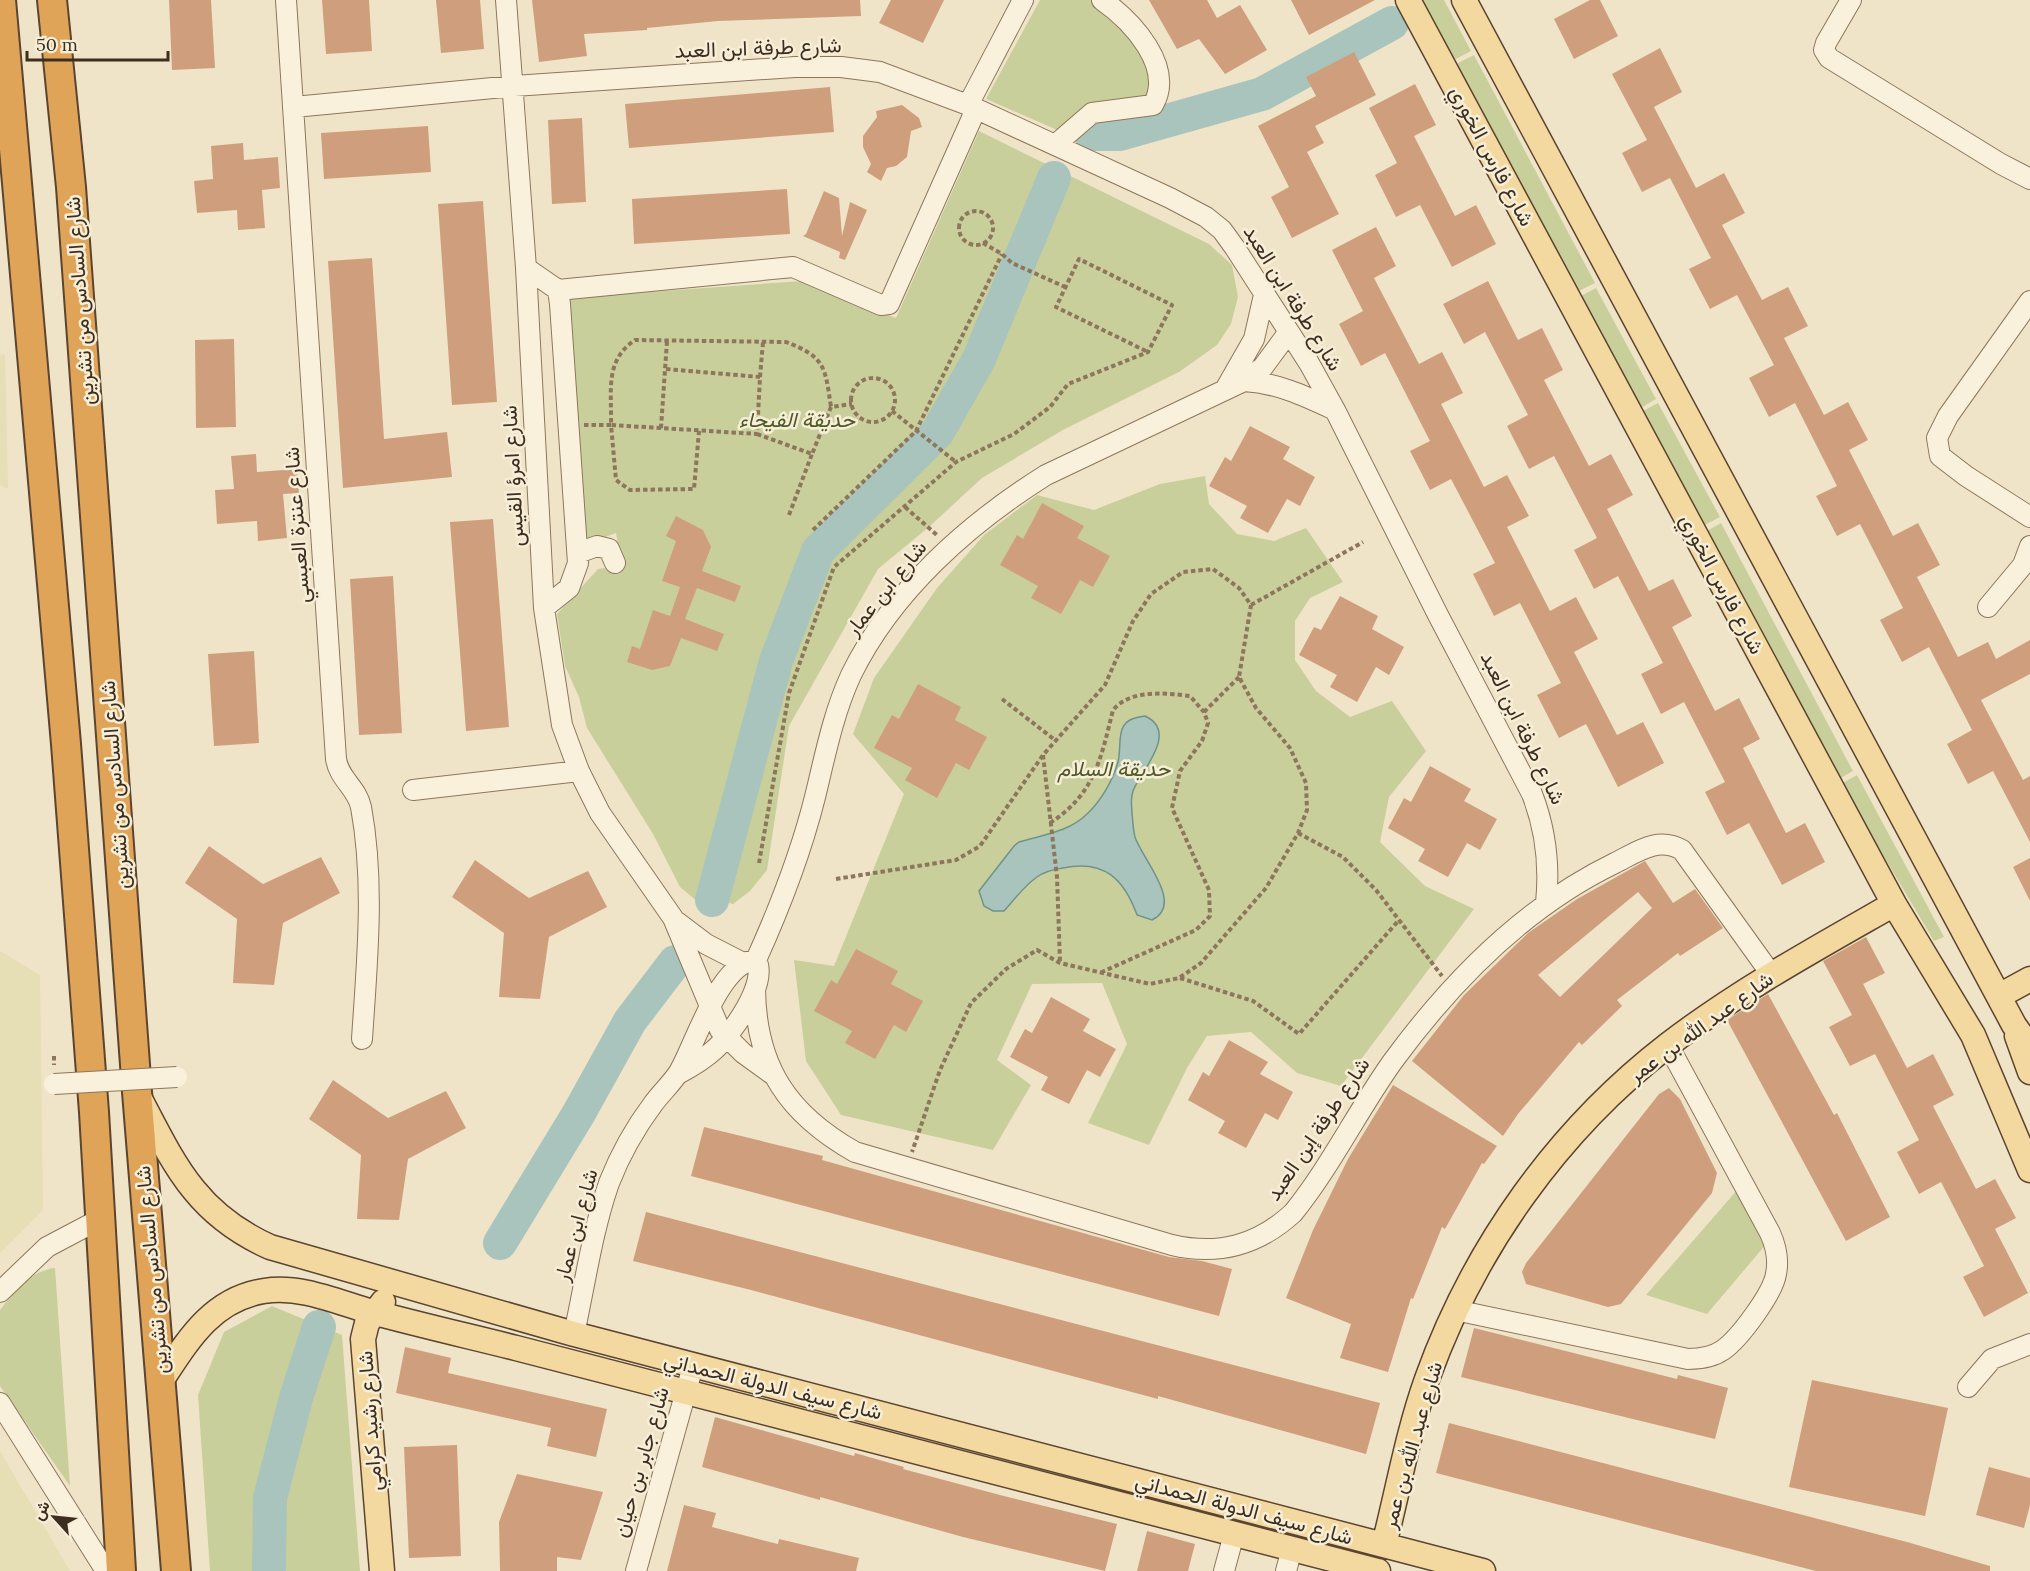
<svg xmlns="http://www.w3.org/2000/svg" width="2030" height="1571" font-family="Lora,Vazirmatn,serif">
<rect width="100%" height="100%" fill="#f0e4c8"/>
<path fill="#e6deb5" d="M5 354 8 489 0 485V355Z
M0 951 40 975 43 1210 0 1253Z
M0 1451 70 1571H0Z"/>
<path fill="#c9cf9b" d="M1040 0H1095L1117 21 1148 62 1152 95 1064 133 986 99Z
M1422 0H1444L1471 51 1454 60Z
M1474 55 1595 283 1577 292 1456 64Z
M979 131 1209 244 1232 265 1238 297 1231 324 1217 345 1179 372 1063 430 982 478 930 526 878 569 789 726 767 870 750 891 733 904 722 901 790 657 824 572 800 563 760 674 710 880 698 902 680 887 653 834 587 728 579 697 565 666 557 614 598 569 622 566 616 533 583 545 564 298 802 281 896 318Z
M1596 288 1656 399 1639 409 1579 297Z
M1658 403 1720 517 1703 526 1641 412Z
M1205 476 1209 504 1237 534 1274 541 1306 528 1343 582 1310 598 1295 621V660L1316 691 1350 717 1392 701 1426 751 1389 797 1380 842 1425 886 1474 909 1341 1086 1297 1073 1251 1032 1207 1036 1187 1068 1149 1145 1088 1123 1127 1044 1102 983 1032 984 997 1060 1031 1085 993 1150 841 1115 806 1061 794 960 834 966 904 794 853 734 874 678 937 588 984 535 1037 495 1094 510 1160 484Z
M1721 523 1853 771 1837 780 1705 532Z
M1857 775 1944 937 1934 941 1841 784Z
M1738 1189 1773 1236 1707 1314 1646 1295Z
M55 1268 70 1486 0 1386V1310C15 1291 30 1271 55 1268Z
M272 1306 342 1335 360 1571H210L198 1395 224 1332Z"/>
<path fill="#a9c4bc" stroke="#6f938a" stroke-width="1.5" d="M1145 716C1180 732 1140 772 1133 791 1130 799 1132 807 1132 814 1133 821 1133 830 1135 837 1142 859 1185 904 1152 920L1137 915C1124 879 1104 859 1063 868 1053 870 1045 871 1037 877 1024 886 1014 900 1004 911H993L984 906 979 891 1014 846 1019 842C1042 835 1069 832 1087 814 1101 801 1113 780 1118 762 1123 741 1112 719 1145 716Z"/>
<g fill="none" stroke-linecap="round" stroke-linejoin="round">
<path stroke="#a9c4bc" stroke-width="34" d="M1091 134H1120L1262 94 1392 23
M712 900 776 661 818 551 937 433 979 359 1054 178
M500 1243 579 1113 630 1021 675 962
M269 1571 270 1498 296 1398 319 1327"/>
</g>
<path fill="#cf9f7d" fill-rule="evenodd" d="M169 0H211L215 68 172 70Z
M322 0H369L372 51 326 54Z
M436 0H480L484 49 441 53Z
M532 0H860L861 16 718 21 647 28V30L584 34 587 56 539 62Z
M891 0H944L923 43 879 23Z
M1149 0H1207L1217 18 1240 5 1267 50 1225 74 1199 39 1177 49Z
M1291 0H1375L1309 35Z
M1590 0H1600L1618 36 1574 59 1554 19Z
M1660 48 1682 92 1654 107 1696 188 1724 173 1745 213 1722 225 1762 300 1788 287 1808 326 1784 338 1824 415 1848 402 1868 440 1849 450 1893 536 1918 523 1940 565 1917 577 1958 657 1988 642 1996 659 2030 640V674L1981 700 2023 780 2030 776V842L1993 771 1968 784 1947 744 1972 730 1929 647 1902 662 1880 620 1903 608 1860 524 1837 536 1816 496 1837 486 1795 403 1769 417 1749 378 1774 365 1737 295 1710 309 1689 269 1711 258 1670 178 1642 192 1622 153 1647 140 1612 74Z
M1354 52 1376 95 1315 126 1324 143 1307 152 1339 214 1292 238 1271 197 1289 187 1258 126 1316 96 1306 77Z
M1415 84 1436 125 1414 136 1455 216 1476 205 1496 244 1452 267 1420 205 1396 217 1375 175 1397 163 1369 108Z
M830 87 834 132 629 148 625 104Z
M902 105 919 118 922 127 911 131 907 157 896 166 887 168 881 181 867 172 871 164 863 147V136L877 117 876 111Z
M582 118 586 202 552 204 548 120Z
M428 126 431 172 324 179 321 133Z
M243 143 244 160 278 157 280 188 262 190 265 228 238 230 237 210 197 213 194 181 213 179 211 146Z
M787 189 790 234 634 244 632 199Z
M824 191 839 198 842 236 850 202 867 210 845 260 839 258 840 252 803 236 806 234Z
M483 201 497 402 452 405 438 204Z
M1376 227 1396 266 1374 278 1419 364 1442 352 1463 393 1441 404 1484 487 1507 475 1529 516 1507 527 1550 611 1576 597 1598 639 1574 652 1617 735 1643 722 1664 763 1618 787 1586 724 1559 738 1537 695 1561 683 1520 603 1494 616 1473 574 1495 563 1451 479 1430 490 1410 451 1430 441 1385 353 1361 366 1339 324 1363 311 1332 250Z
M372 258 384 439 447 432 452 477 343 488 328 261Z
M1488 281 1518 340 1542 328 1563 370 1544 380 1589 466 1611 454 1633 495 1607 509 1649 591 1673 579 1692 616 1672 627 1715 711 1739 698 1760 739 1743 748 1786 833 1805 823 1825 862 1782 885 1749 823 1727 835 1705 792 1725 782 1684 702 1661 714 1641 674 1663 663 1618 576 1594 589 1574 550 1597 538 1554 456 1529 469 1507 426 1528 415 1485 332 1464 344 1443 304Z
M234 339 236 427 196 428 195 340Z
M1250 426 1290 447 1283 459 1315 477 1300 506 1287 499 1268 533 1240 518 1247 506 1209 486 1225 457 1231 461Z
M256 454 257 472 297 469 299 493 283 494 287 538 258 541 257 521 217 524 215 490 234 489 231 456Z
M1042 503 1084 526 1077 538 1110 556 1093 587 1080 580 1061 614 1031 598 1038 586 1000 565 1017 535 1023 539Z
M676 516 703 530 711 547 702 571 741 586 735 602 697 588 685 619 724 634 717 651 681 638 670 666 652 670 627 662 632 646 640 649 653 610 670 616 680 587 662 581 676 541 666 536Z
M493 519 509 727 466 731 450 522Z
M393 576 402 733 359 735 350 579Z
M1340 596 1378 616 1372 629 1404 647 1389 675 1376 667 1357 702 1330 687 1337 675 1299 655 1314 627 1321 630Z
M254 651 259 743 214 746 208 654Z
M918 684 961 707 955 720 987 737 969 770 956 763 937 798 905 780 912 768 874 748 892 715 899 719Z
M1430 766 1471 789 1464 801 1497 819 1480 850 1467 843 1448 877 1418 861 1425 849 1388 828 1404 798 1411 802Z
M209 846 263 884 321 857 340 893 283 923 274 985 233 983 237 919 185 883Z
M2030 858V901L2013 867Z
M475 860 529 898 588 871 607 907 549 937 540 999 499 997 504 933 452 897Z
M1645 861 1673 903 1695 889 1723 928 1680 956 1678 953 1617 1000 1622 1006 1582 1045 1579 1042 1518 1114 1503 1136 1412 1061 1464 995 1528 933 1577 899ZM1638 892 1652 908 1560 997 1538 975Z
M1866 937 1885 973 1863 984 1907 1068 1933 1054 1954 1095 1933 1106 1976 1189 1995 1179 2016 1218 1995 1229 2028 1293 1984 1317 1963 1277 1984 1266 1941 1182 1919 1194 1897 1152 1919 1140 1875 1054 1850 1066 1829 1027 1852 1015 1823 961Z
M856 949 898 971 891 984 923 1001 906 1032 894 1025 875 1059 845 1043 852 1031 814 1011 831 980 837 984Z
M1768 994 1834 1115 1837 1113 1890 1217 1846 1241 1727 1020Z
M1051 997 1090 1019 1083 1031 1116 1049 1100 1077 1087 1070 1069 1104 1041 1090 1048 1077 1010 1057 1025 1029 1032 1033Z
M1229 1040 1268 1062 1260 1074 1293 1092 1278 1120 1265 1113 1246 1148 1218 1133 1225 1121 1188 1100 1203 1072 1209 1076Z
M333 1080 388 1118 446 1091 466 1128 408 1159 399 1220 357 1219 361 1155 309 1119Z
M1393 1085 1497 1146 1484 1164 1482 1163 1445 1229 1442 1227 1413 1299 1411 1298 1388 1372 1340 1358 1351 1324 1286 1298 1313 1230 1348 1159Z
M1669 1088 1680 1099 1717 1173 1712 1193 1621 1304 1608 1307 1526 1284 1522 1272 1526 1263 1659 1094Z
M704 1127 823 1156 822 1160 1169 1257 1202 1261 1232 1269 1219 1316 691 1176Z
M646 1212 1380 1403 1366 1454 1158 1396V1399L751 1290 633 1261Z
M1474 1328 1677 1379 1678 1375 1728 1388 1715 1439 1461 1377Z
M405 1347 451 1358 448 1373 607 1409 596 1457 547 1446 551 1428 396 1393Z
M1812 1380 1948 1408 1925 1516 1789 1487Z
M715 1417 854 1456 855 1453 904 1467 903 1469 1000 1495 1117 1524 1105 1571 963 1537 820 1497V1500L702 1467Z
M1449 1423 1907 1542 1990 1566V1571H1816L1436 1473Z
M457 1445 461 1556 409 1558 404 1447Z
M1989 1467 2030 1478V1505L2024 1528 1976 1515Z
M517 1474 603 1492 581 1560 557 1557V1571H500L499 1522Z
M684 1505 716 1513 712 1527 778 1544 779 1539 859 1558 856 1571H667Z
M1147 1531 1195 1544 1188 1571H1137Z"/>
<g fill="none" stroke-linecap="round" stroke-linejoin="round">
<g stroke="#8d765c" stroke-width="22">
<path id="minor" d="M286 0 336 759C339 779 357 788 361 807 375 883 367 962 362 1039
M506 0 526 268 544 608 562 725 579 771 600 813 673 918 720 1030 743 1053 772 1074
M1851 0 1826 43 1824 50 1829 58 2001 164 2030 179
M968 105 1023 0
M294 107 514 86 795 67H841L880 72 968 105 1170 198 1206 217 1222 230 1235 248 1309 363 1335 410 1438 615 1532 794C1546 830 1550 864 1546 903
M1055 145 1092 113 1153 105C1175 67 1132 21 1102 0
M526 268 558 290 560 304 578 563 569 588 544 608
M558 290 793 267 881 305 889 304 976 109
M2030 301 1948 416 1937 438 1940 456 1966 476 2030 517
M1244 381C1278 383 1305 396 1335 410
M1226 388 1254 339 1264 295
M578 553 597 546 609 549 615 563
M1988 607 2023 565 2030 546
M413 790 579 771
M677 922 706 944 743 963
M755 989C756 1067 788 1114 855 1152L1172 1245C1219 1256 1258 1245 1293 1213 1331 1166 1358 1110 1393 1061 1451 982 1526 906 1615 863 1637 852 1658 836 1682 850L1771 974
M678 1074C691 1067 703 1060 714 1050 731 1035 769 983 756 960 780 907 801 853 815 797 825 756 833 714 851 675 892 591 968 524 1046 475L1244 381 1263 367 1288 333
M0 1292 47 1247 102 1218
M1455 1310 1688 1359C1701 1359 1713 1357 1723 1350 1740 1338 1773 1293 1776 1274 1779 1259 1776 1246 1770 1233L1668 1045
M574 1334C585 1284 592 1232 609 1183 620 1155 635 1128 653 1104 661 1093 672 1083 679 1072 695 1045 720 961 756 960
M1968 1387 1992 1359 2030 1344
M0 1403 106 1571
M636 1571 693 1366
M1224 1571 1234 1534
M1286 1571 1292 1549"/>
</g>
<g stroke="#5b4430" stroke-width="27">
<path id="major" d="M1408 0 1894 904 1973 1035 2030 1170
M1464 0 2014 1025 2030 1048
M1999 996 2030 979
M2017 1036 2030 1072
M139 1097C174 1164 196 1214 270 1247L574 1334 1483 1571
M161 1381C188 1340 212 1299 264 1291 301 1285 337 1302 372 1312 420 1325 468 1336 516 1348 804 1421 1091 1496 1378 1571
M1384 1545C1398 1490 1408 1432 1427 1379 1474 1248 1558 1130 1668 1045 1738 991 1817 948 1894 904
M382 1571 363 1339 367 1323 383 1302"/>
</g>
<g stroke="#5b4430" stroke-width="32">
<path id="highway" d="M1 0 66 744 94 1112 121 1571
M52 0 71 187 137 1092 176 1571"/>
</g>
<path stroke="#8d765c" stroke-width="4" stroke-dasharray="4.5 3" stroke-linecap="butt" d="M959 228a17 17 0 1 1 34 0a17 17 0 1 1-34 0Z
M983 243 1002 254 1012 263 1065 287
M666 369 760 377 757 434 661 428 667 341
M760 377 763 342
M851 400a22 22 0 1 1 44 0a22 22 0 1 1-44 0Z
M892 411 956 462
M584 425H611L616 480 630 490 694 489 699 431
M661 428 611 425C612 391 604 361 635 340L786 342C826 357 825 368 831 407
M757 434 812 454 831 407 852 404
M905 507 938 536
M789 515 812 454
M813 530 916 431 1002 254
M1251 605 1363 542
M1002 699 1055 740
M1204 712 1239 677
M1043 755 1057 877 1060 962
M1050 823C1095 794 1101 758 1113 710 1130 689 1166 693 1190 696L1204 712 1208 723 1202 741 1180 771 1172 808 1209 890 1210 916 1196 930 1102 972
M1298 833 1343 857 1376 890 1442 976
M759 863 789 693 834 567 956 462 1014 434 1050 407 1068 384 1148 352 1172 305 1079 259 1056 307 1148 352
M836 879 956 860 980 846 1043 755 1105 685 1133 621 1151 594 1183 572 1213 569 1239 588 1251 605 1239 677 1256 708 1290 748 1306 783 1307 810 1298 833 1266 888 1201 963 1179 978 1150 984 1060 963 1037 950 1006 969 971 1003 940 1070 912 1152
M1180 978 1253 1001 1299 1034 1399 920
M54 1056V1065"/>
<use href="#minor" stroke="#faf1dc" stroke-width="20"/>
<use href="#major" stroke="#f3d9a0" stroke-width="24"/>
<use href="#highway" stroke="#e0a458" stroke-width="28"/>
<g stroke="#8d765c" stroke-width="22" stroke-linecap="butt">
<path id="minor-bridge" d="M54 1084 177 1077"/>
</g>
<use href="#minor-bridge" stroke="#faf1dc" stroke-width="20"/>
</g>
<g text-anchor="middle" stroke-width="5" stroke-linejoin="round" paint-order="stroke">
<g font-size="21" fill="#3d2e20" stroke="#f7eed8">
<text transform="translate(758 48) rotate(-2)" y="7">شارع طرفة ابن العبد</text>
<text transform="translate(1492 156) rotate(62)" y="7">شارع فارس الخوري</text>
<text transform="translate(1293 298) rotate(58)" y="7">شارع طرفة ابن العبد</text>
<text transform="translate(80 301) rotate(-94)" y="7">شارع السادس من تشرين</text>
<text transform="translate(513 476) rotate(-93)" y="7">شارع امرؤ القيس</text>
<text transform="translate(297 525) rotate(-94)" y="7">شارع عنترة العبسي</text>
<text transform="translate(1722 584) rotate(62)" y="7">شارع فارس الخوري</text>
<text transform="translate(886 588) rotate(-51)" y="7">شارع ابن عمار</text>
<text transform="translate(1523 728) rotate(64)" y="7">شارع طرفة ابن العبد</text>
<text transform="translate(115 785) rotate(-94)" y="7">شارع السادس من تشرين</text>
<text transform="translate(1701 1027) rotate(-36)" y="7">شارع عبد الله بن عمر</text>
<text transform="translate(1318 1129) rotate(-56)" y="7">شارع طرفة إبن العبد</text>
<text transform="translate(576 1225) rotate(-75)" y="7">شارع ابن عمار</text>
<text transform="translate(152 1270) rotate(-95)" y="7">شارع السادس من تشرين</text>
<text transform="translate(773 1386) rotate(14)" y="7">شارع سيف الدولة الحمداني</text>
<text transform="translate(370 1421) rotate(-94)" y="7">شارع رشيد كرامي</text>
<text transform="translate(1412 1445) rotate(-74)" y="7">شارع عبد الله بن عمر</text>
<text transform="translate(641 1462) rotate(-74)" y="7">شارع جابر بن حيان</text>
<text transform="translate(1244 1509) rotate(15)" y="7">شارع سيف الدولة الحمداني</text>
</g>
<g font-size="21" font-style="italic" fill="#4d5a26" stroke="#f7eed8">
<text x="797" y="427">حديقة الفيحاء</text>
<text x="1114" y="776">حديقة السلام</text>
</g>
</g>
<g transform="translate(54 1517) rotate(297)" stroke="#f7eed8" stroke-width="4.5" paint-order="stroke">
<path d="M0-4.5L10 22L0 15L-10 22Z" fill="#3d2e20"/>
<text y="-9" font-size="16" font-weight="bold" text-anchor="middle" fill="#3d2e20">ش</text>
</g>
<path d="M27 51v9h141v-9" fill="none" stroke="#3d2e20" stroke-width="3"/>
<text x="36" y="51" font-size="18" fill="#3d2e20" stroke="#f7eed8" stroke-width="4.5" paint-order="stroke">50 m</text>
</svg>
